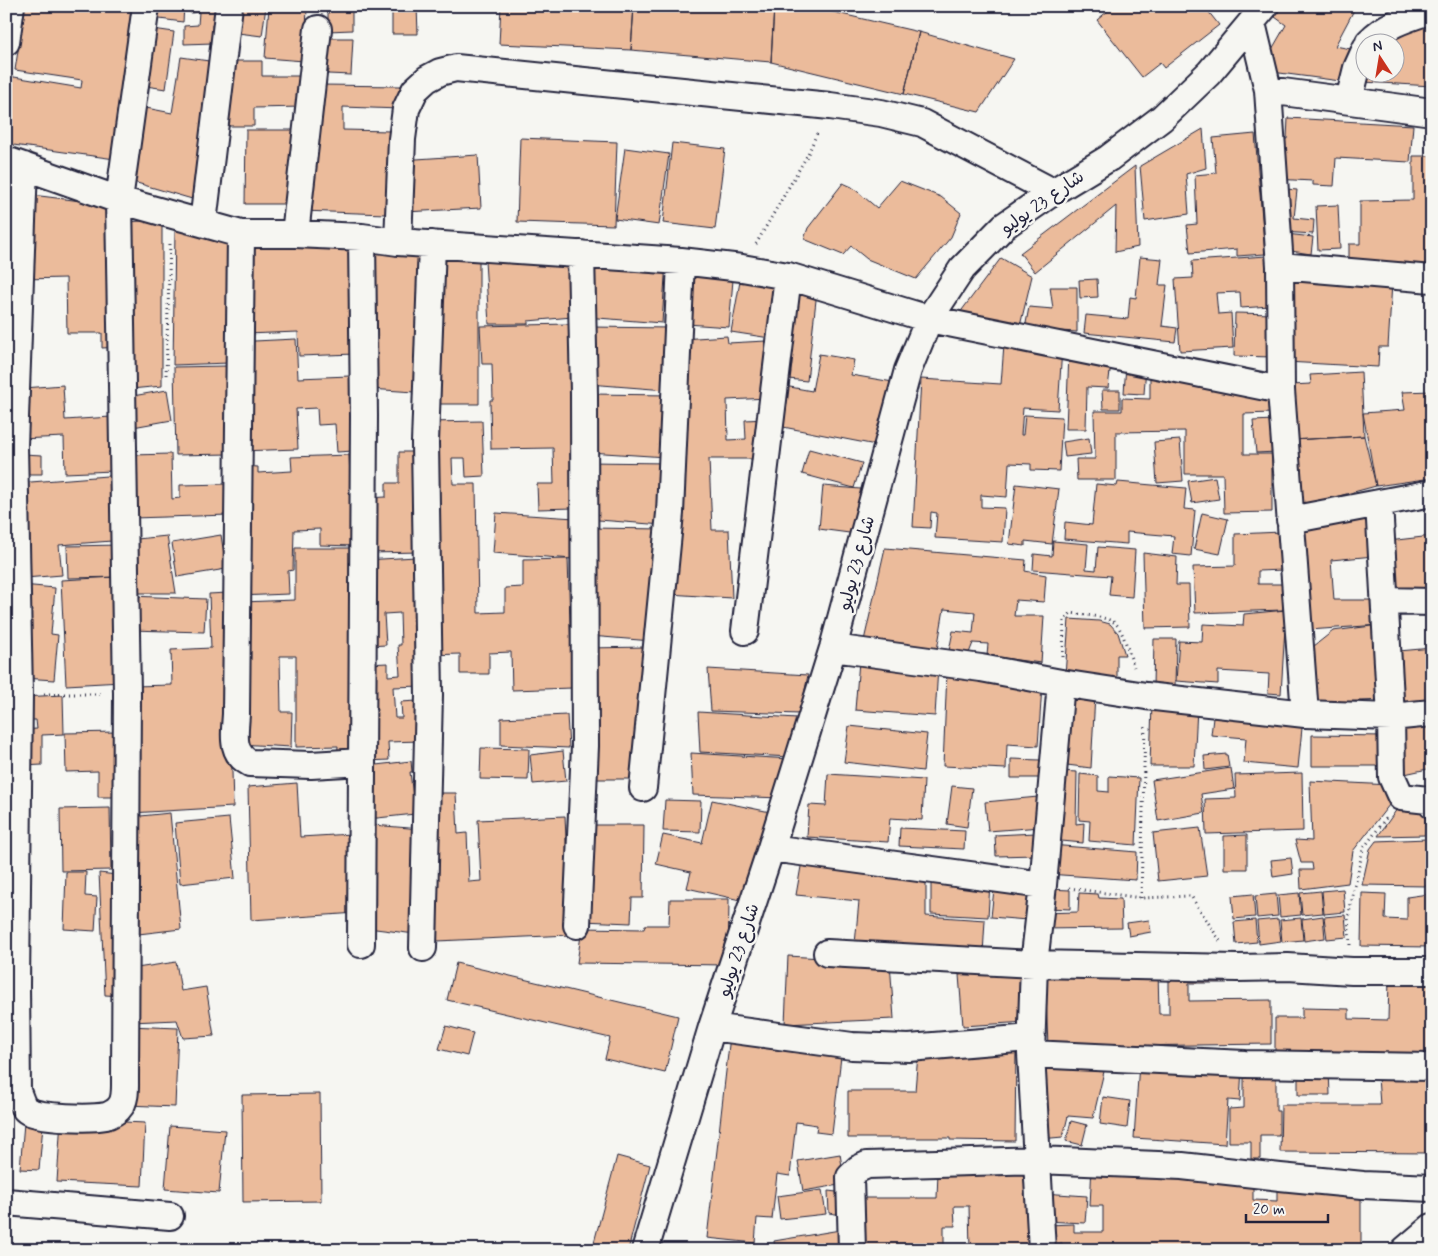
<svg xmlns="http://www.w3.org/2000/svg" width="1438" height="1256" font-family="Mynerve,'Playpen Sans Arabic',sans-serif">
<rect width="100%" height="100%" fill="#f6f6f2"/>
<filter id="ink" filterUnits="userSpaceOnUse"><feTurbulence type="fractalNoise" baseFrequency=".02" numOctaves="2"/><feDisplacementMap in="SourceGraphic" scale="10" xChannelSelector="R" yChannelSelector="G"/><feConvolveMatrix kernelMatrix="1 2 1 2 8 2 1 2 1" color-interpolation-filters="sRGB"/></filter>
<g filter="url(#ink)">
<path fill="#ebbb9b" stroke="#22223b" d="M25 6H139L115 159 6 144V91L8 76 81 88 82 80 15 70Z
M154 6H184L183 22 152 18Z
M190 6H221V25H212L213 43 184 44V26L198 25 199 12 190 13Z
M233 6H266L262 36 230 32Z
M352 6V30L328 31V7Z
M392 6H417L418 34H392Z
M501 6H634L631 50 499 44Z
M634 6H774L771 62 631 50Z
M774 6H807L919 32 904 94 771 62Z
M1114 6H1204L1219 25 1164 68 1160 63 1142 77 1097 20Z
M1282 6H1349L1354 10 1335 46 1356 50 1348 82 1272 72 1271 51 1286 25 1275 17Z
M1387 6H1415L1392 13Z
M269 7 307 9 304 61 265 58Z
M1432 20V86L1363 82 1366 72H1396V42H1380Z
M146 28 174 32 166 89 139 85Z
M919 32 1014 59 979 112 904 94Z
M323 38H353L351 75 328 74 329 70 318 72Z
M181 57 216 62 199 201 130 181 141 107 172 113Z
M226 61H262V76H302V107L254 108V126H222Z
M321 85 401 86 400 109 343 107V130L390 131 386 214 302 211Z
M1288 118 1413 125 1410 162 1336 158 1334 186 1313 185V181L1274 179 1276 139H1287Z
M1203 129 1206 168 1186 174 1189 214 1145 221 1140 166Z
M246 130H294V204H245Z
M1255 134 1265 254 1237 256V249L1190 253 1187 225 1197 224 1195 175 1216 173 1213 138Z
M520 138 617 142 614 225 517 222Z
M672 143 725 149 715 229 663 223Z
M625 148 669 154 659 225 615 219Z
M478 155 481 208 405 212 401 160Z
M1413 156H1432V267L1349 265V244H1360V201L1413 200Z
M6 159H9L13 232 6 233Z
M1135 166 1138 247 1115 252 1116 206 1035 272 1020 253Z
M900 181 941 197 961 213 951 237 916 279 867 259 851 246 843 255 804 239 808 228 843 183 852 187 877 208Z
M1286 189 1297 190 1294 218 1314 220 1313 234 1283 232Z
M32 195 114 205 120 347 102 348V333H67L66 278 23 279Z
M1338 205 1340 249 1318 250 1316 206Z
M162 220V386L131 389 123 222Z
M175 231 231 236 229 363 173 365Z
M1286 234 1313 237 1311 254 1284 250Z
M352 240 356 354 299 356 298 332 246 334V245Z
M365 247 422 250 414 392 370 389Z
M479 249V404H430L437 251Z
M568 256 572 317 528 321V324H489L485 261Z
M1267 256 1270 306 1241 308 1240 292 1216 293 1218 314 1231 313 1233 348 1180 351 1175 279 1193 278 1192 261Z
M1140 257 1162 259 1159 285H1167L1162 326 1177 328 1175 342 1084 333 1086 315 1128 319 1130 297 1136 298Z
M1001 258 1032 276 1020 326 959 314Z
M586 260 666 261 662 323 585 317Z
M689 267 734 268 729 327 687 324Z
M742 270 780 277 770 338 731 332Z
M1292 278 1392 283 1388 347H1379L1378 367 1286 362Z
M1097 279 1098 297 1080 298 1079 280Z
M791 282 817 291 807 381 779 378Z
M1050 287H1077V332L1025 329 1029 307 1053 309Z
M1235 313 1274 314 1273 357 1234 356Z
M569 324 573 508 538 509 537 484H554L553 448 491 449 490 400H493L492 364H482L480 326Z
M590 327 670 328 666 390 589 384Z
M727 336 728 343 766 341 768 398 727 400 728 440 746 439 745 420 767 419 762 459H709L712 530H729L732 598 669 594 681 339Z
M296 339 298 378 350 376 354 451 337 452 335 424 318 425 317 408 296 409 298 449 239 451 234 342Z
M1004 345 1062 348 1058 410 1023 408 1021 435H1023L1025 415 1062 417 1059 471 1031 470V464L1009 463 1007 497 981 495V507L1005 508 1003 542 935 538 937 513 931 512 930 528 913 527 921 379 1001 384Z
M1069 353 1111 363 1108 388 1087 387 1086 429H1066Z
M819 354 854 360 851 375 899 383 881 446 773 425 779 385 812 391Z
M1126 365 1146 366 1144 394 1124 393Z
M226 366 229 454 176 455 174 367Z
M1150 369 1272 393V413L1244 414V454H1272V512L1224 513 1223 474H1185V431L1116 432V480H1077L1076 459H1095L1094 411H1122V398L1150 399Z
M1361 372 1364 436 1292 440 1291 385 1311 384 1310 375Z
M63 385 65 420 111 417 114 471 65 473 64 437 20 439 24 388Z
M167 390 172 420 133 427 127 397Z
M1102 390H1120V409H1103Z
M1432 391V478L1376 486 1363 413 1405 410 1402 392Z
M590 394 670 395 666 457 589 452Z
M1274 420 1277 452 1256 453 1253 421Z
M482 421 484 476 466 477 465 458H452L453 484H476L478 613 505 612V588L523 587V560L568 559 572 688 512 690 511 652 489 653V674H460V654L430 655 429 422Z
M1364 436 1376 486 1298 507 1292 440Z
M1089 438 1091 454 1065 457 1063 442Z
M1180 440 1183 481 1157 483 1154 442Z
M809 449 862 463 854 488 802 474Z
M399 452H419L421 552 369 553 368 498 386 497V483H399Z
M23 454 42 455V474H23Z
M171 454 172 499 180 498V485L228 484 229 515 133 518 132 455Z
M349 455 353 546 320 545V529L294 530 293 570 288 571 289 594 238 596 244 466 258 467V473L292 471 291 457Z
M587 462 668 463 663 525 586 519Z
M120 475 125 540 59 545 62 575 25 578 18 483Z
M1215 477 1219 499 1192 503 1188 481Z
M1118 482 1186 488 1184 509 1195 510 1191 556 1172 554 1174 536 1127 532V544L1064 539 1065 522 1092 525 1096 484 1117 486Z
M1016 484 1059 489 1052 544 1025 541V546L1009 544Z
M823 486 873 490 857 534 819 529Z
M496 513 575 518 573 559 493 553Z
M1202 513 1228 519 1220 554 1194 549Z
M1371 519 1374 556 1331 560 1334 600H1378L1379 625 1309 630 1299 531Z
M589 528 664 529 652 641 590 636Z
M1282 532 1283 570 1258 571V584H1282L1283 610 1195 613 1193 567 1235 566V534Z
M221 535 226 569 177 577 172 543Z
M167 536 176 593H134L127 540Z
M1432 536V590L1393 593 1388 541Z
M1053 541 1088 544 1086 569 1096 570 1098 547 1135 550 1132 597 1109 595 1111 576 1033 570 1034 554 1052 556Z
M121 545 122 577 68 578 67 546Z
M295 548H352L357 757 337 759 338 746 296 747V656H280L281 712H292L291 747 239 744 242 602 295 600Z
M885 548 1026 560 1025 571 1046 575 1044 602 1016 600 1014 616H1044L1041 663 987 656 988 644 973 643 969 653 949 651 953 631 973 633 975 612 944 609 937 650 863 645Z
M1143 553 1177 557 1176 585H1189L1190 627 1145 628Z
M416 557 422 686 393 687 395 718H402L401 702 417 701 420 741 388 742 389 760 367 761V664L388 663V676L400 675 398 645H401L400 613 384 614 386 645 369 646 365 560Z
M116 577 122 682 66 685 61 580Z
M22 585 55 588 51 634 58 635 54 680 24 678Z
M227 593 233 807 131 813 133 686 172 685 171 650 211 648 209 594Z
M131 596 206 599 204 632 130 630Z
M1286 610 1281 694 1268 693 1269 674 1218 671V684L1176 681 1179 641 1202 642 1203 624 1243 626 1244 614Z
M1069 619 1099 621 1110 624 1118 633 1125 655H1117V678L1065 676Z
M1379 625 1385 700 1311 703 1309 650 1333 631Z
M1154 639H1176L1175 688 1153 687Z
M646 647 640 779H588V648Z
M1432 648V707L1401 710 1399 651Z
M859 661 938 667 935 716 855 710Z
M708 669 808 675 800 714 711 711Z
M947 672 1042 686 1038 746 1007 744 1006 769 943 766Z
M1068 691 1095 695 1091 768 1059 764Z
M63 695 64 734 42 735V765L24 766 23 730 37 729 36 720H20L21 697Z
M1152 703 1197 708 1194 766H1150Z
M1214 709 1303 718 1298 768 1244 763 1246 738 1211 735Z
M698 712 797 718 790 757 700 752Z
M567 715 569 748 501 745V718Z
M1432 721V768L1400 775 1401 724Z
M849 726 927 734 923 771 844 762Z
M117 732 118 797H98V771L66 772 65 733Z
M1312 735 1385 736 1384 766H1312Z
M481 748 529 749 528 780 480 779Z
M563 751 566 781 533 784 530 755Z
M691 753 790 759 782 798 693 795Z
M1227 754 1229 767 1205 770 1204 756Z
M1011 759 1040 760 1039 778H1011Z
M411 761 412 772H410L415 814 368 819 367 766Z
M1231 768 1234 789 1201 794 1204 813 1158 821 1152 780Z
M1058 771 1077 772 1076 824 1084 823 1083 843 1051 840Z
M1302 773 1303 831 1206 834 1205 799 1236 798 1235 775Z
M828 774 924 780 922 820 890 818 888 842 807 837 809 805 826 806Z
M1080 774 1098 776V791L1109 792V776L1139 778 1136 845 1089 841 1090 821 1079 820Z
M1310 781 1391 785 1393 800 1353 851 1348 883 1301 889 1300 870H1313L1312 863H1301L1295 840 1312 841Z
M297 783 300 837 352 834 357 913 251 920 248 787Z
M952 786 972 788 967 827 947 824Z
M434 793H456L458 834 467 833 469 882 481 881 478 820 565 816 570 935 437 941Z
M1038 797 1041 827 988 831 985 802Z
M665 800 701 801 700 832 663 831Z
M712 800 775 813 749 902 687 888 691 872 656 864 663 835 702 843Z
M1402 802 1426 805 1425 835 1378 836Z
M110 808 111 870 61 871 60 809Z
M170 813 181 929 130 935 131 817Z
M229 818 235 878 180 884 175 823Z
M373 825 421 829 415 934 368 928Z
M585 825H644L643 898H632L631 923 582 921Z
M900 828 965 831 964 849 899 846Z
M1200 828 1207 876 1158 881 1153 833Z
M1036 833 1037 855 996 856 995 835Z
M1247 835V869H1224V836Z
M1427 839 1428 886 1362 885 1370 849 1376 841Z
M1051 845 1137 852 1136 880 1047 874Z
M1291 858 1293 874 1273 877 1271 860Z
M802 861 926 876V916L985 920 983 954 855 944 859 901 796 895Z
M66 872H86L85 896 97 897 95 931 64 929Z
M99 873 117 875 122 996 105 995Z
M931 876 990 883 988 917 931 914Z
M995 880 1040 891 1027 920 991 917Z
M1048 889 1070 890V909L1047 908Z
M1343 889 1345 912 1324 914 1322 891Z
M1321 891 1323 913 1302 915 1300 893Z
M1079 893 1098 894 1099 898 1121 899 1122 928 1041 929V913L1078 912Z
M1299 893 1301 915 1280 917 1278 895Z
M1362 893 1386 894 1385 919 1407 920V897L1428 894 1431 947 1361 946Z
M1253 894 1255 917 1234 919 1232 896Z
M1276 894 1278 916 1257 918 1255 896Z
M670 899H729L728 965 577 963 582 928 644 929 645 925H669Z
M1345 915 1347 937 1327 939 1324 917Z
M1323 916 1325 938 1304 941 1302 919Z
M1301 918 1303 940 1282 942 1280 920Z
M1278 919 1281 941 1259 944 1257 921Z
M1149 920 1151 932 1129 936 1127 923Z
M1255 920 1257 942 1236 944 1234 922Z
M788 956 890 962 894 1019 785 1024Z
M176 962 181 991 206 987 214 1036 183 1038 177 1020 131 1022 130 969Z
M456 963 678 1016 665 1073 605 1059 610 1038 447 1000Z
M1021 967 1026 1022 963 1026 959 975Z
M1045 969 1158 970 1159 1014H1169V970L1227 971V983H1189V1001L1271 1000V1044L1048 1047Z
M1432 977V1053H1275V1018H1302V1008L1349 1009V1019L1388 1020 1389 979Z
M128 1026 178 1028 175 1107 127 1105Z
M446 1026 473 1033 467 1056 439 1049Z
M730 1036 842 1048 832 1134 816 1132 817 1125 796 1122 790 1176 777 1174 772 1219 757 1218 755 1243 707 1238Z
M1016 1047 1015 1141 950 1140V1138H848V1091H915L918 1054Z
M1035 1059 1106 1063 1093 1118 1068 1116 1063 1137 1040 1139Z
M1139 1063 1242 1068 1240 1101 1228 1100 1225 1144 1134 1138Z
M1244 1067H1276V1111H1279V1135H1260V1159H1251V1142H1229V1109L1244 1108Z
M1329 1070 1330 1095H1298V1071Z
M1378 1077H1432V1153L1280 1152 1281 1105H1380Z
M320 1094 321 1201 243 1202 242 1095Z
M1103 1097 1130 1101 1127 1128 1100 1124Z
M61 1119 145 1123 142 1186 57 1182Z
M1071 1121 1087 1125 1082 1145 1066 1141Z
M24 1123 43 1125 39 1170 20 1169Z
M170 1126 225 1130 219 1193 165 1189Z
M840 1154 845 1184 803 1191 798 1161Z
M617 1156 650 1165 628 1250H592Z
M1092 1165 1253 1176V1200L1277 1201V1182L1361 1190V1250H1062V1243L1045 1246 1047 1225 1074 1224V1232H1103V1206H1090Z
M1027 1167 1029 1250H970L969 1206H954L955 1226H944V1250H858L857 1198H937L938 1172Z
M822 1190 826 1214 780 1219 777 1196Z
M828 1191 845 1193 842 1215 829 1213Z
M1043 1193 1087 1196 1085 1223 1044 1221Z
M840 1230 843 1250H775L774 1241Z"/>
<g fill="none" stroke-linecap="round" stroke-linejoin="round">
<g stroke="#22223b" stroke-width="30">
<path id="street" d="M1252 23 1268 90 1280 266 1281 390 1305 714
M6 42 11 6
M1369 42C1386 24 1408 18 1432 10
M1268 90 1432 112
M1349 100 1357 68 1366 48
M6 160 119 200 241 234H295L362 237 398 242 681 261 742 268 788 276 929 319 1281 390
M24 166 14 446 19 693 16 985 17 1091C20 1098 22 1108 28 1111 42 1118 91 1119 106 1116 110 1115 117 1111 119 1108 126 1101 125 1087 125 1078L127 694 119 200 146 6
M203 223 229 6
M241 234 236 714C235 733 230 753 250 763L311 765 362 762
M295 234 318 29
M398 242 402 139 406 109 415 90 427 79 440 72 456 68 830 106 881 113 922 123 1053 192
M1280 266 1432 279
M1379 503 1391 717 1392 777 1401 797 1428 800 1432 805
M1290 520 1432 493
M1385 601 1432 602
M745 631 788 276
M833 648 981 668 1061 683 1146 696 1305 714 1391 717 1432 713
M643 788 670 513 681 261
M771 848 1043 885
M577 925 585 746 584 394 581 254
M361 944 364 416 362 237
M423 948 429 695 425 443 432 244
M827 953 1034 964 1237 968 1288 967 1352 971H1432
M712 1027 852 1046 909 1048 1031 1038
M1031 1054 1245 1064 1432 1067
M6 1202 170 1216
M645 1250 712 1027 771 848 833 648 908 370 929 319 962 269 1004 226 1053 192 1109 158 1162 118 1209 73 1265 6
M852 1250 850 1177 858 1169 867 1165 1037 1160 1182 1166 1280 1177 1363 1185 1432 1188
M1042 1250 1031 1054 1034 964 1043 885 1061 683
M1405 1250 1432 1227"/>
</g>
<path stroke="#22223b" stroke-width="3" stroke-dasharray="1 4" stroke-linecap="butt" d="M756 244 808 154 818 131
M166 375 170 243
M1063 657 1064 620 1071 613C1082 615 1108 616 1116 624 1123 630 1130 657 1134 667
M44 694H101
M1069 888 1141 898 1191 896 1220 941
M1141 898 1145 724
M1350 945 1348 918 1363 849 1386 818"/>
<use href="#street" stroke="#f6f6f2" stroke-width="26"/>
</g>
</g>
<g text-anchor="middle" stroke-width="5" stroke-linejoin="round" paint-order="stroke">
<g font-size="18" fill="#22223b" stroke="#f6f6f2">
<text transform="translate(1042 202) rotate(-35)" y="6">شارع 23 يوليو</text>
<text transform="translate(856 563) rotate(-75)" y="6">شارع 23 يوليو</text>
<text transform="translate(738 950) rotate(-72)" y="6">شارع 23 يوليو</text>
</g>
</g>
<rect width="1438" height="1256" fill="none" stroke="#f6f6f2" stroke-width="25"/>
<rect x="12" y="12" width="1413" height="1231" fill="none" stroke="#22223b" stroke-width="2" filter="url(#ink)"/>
<g transform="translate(1380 58) rotate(348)"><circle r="24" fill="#f6f6f2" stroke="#a1a1a9"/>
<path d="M0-4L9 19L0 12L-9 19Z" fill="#c8321e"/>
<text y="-8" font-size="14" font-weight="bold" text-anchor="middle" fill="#22223b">N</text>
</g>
<path d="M1246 1214v8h82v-8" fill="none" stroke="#22223b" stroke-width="2.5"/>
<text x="1253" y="1214" font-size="15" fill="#22223b" stroke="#f6f6f2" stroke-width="4" paint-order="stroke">20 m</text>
</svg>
